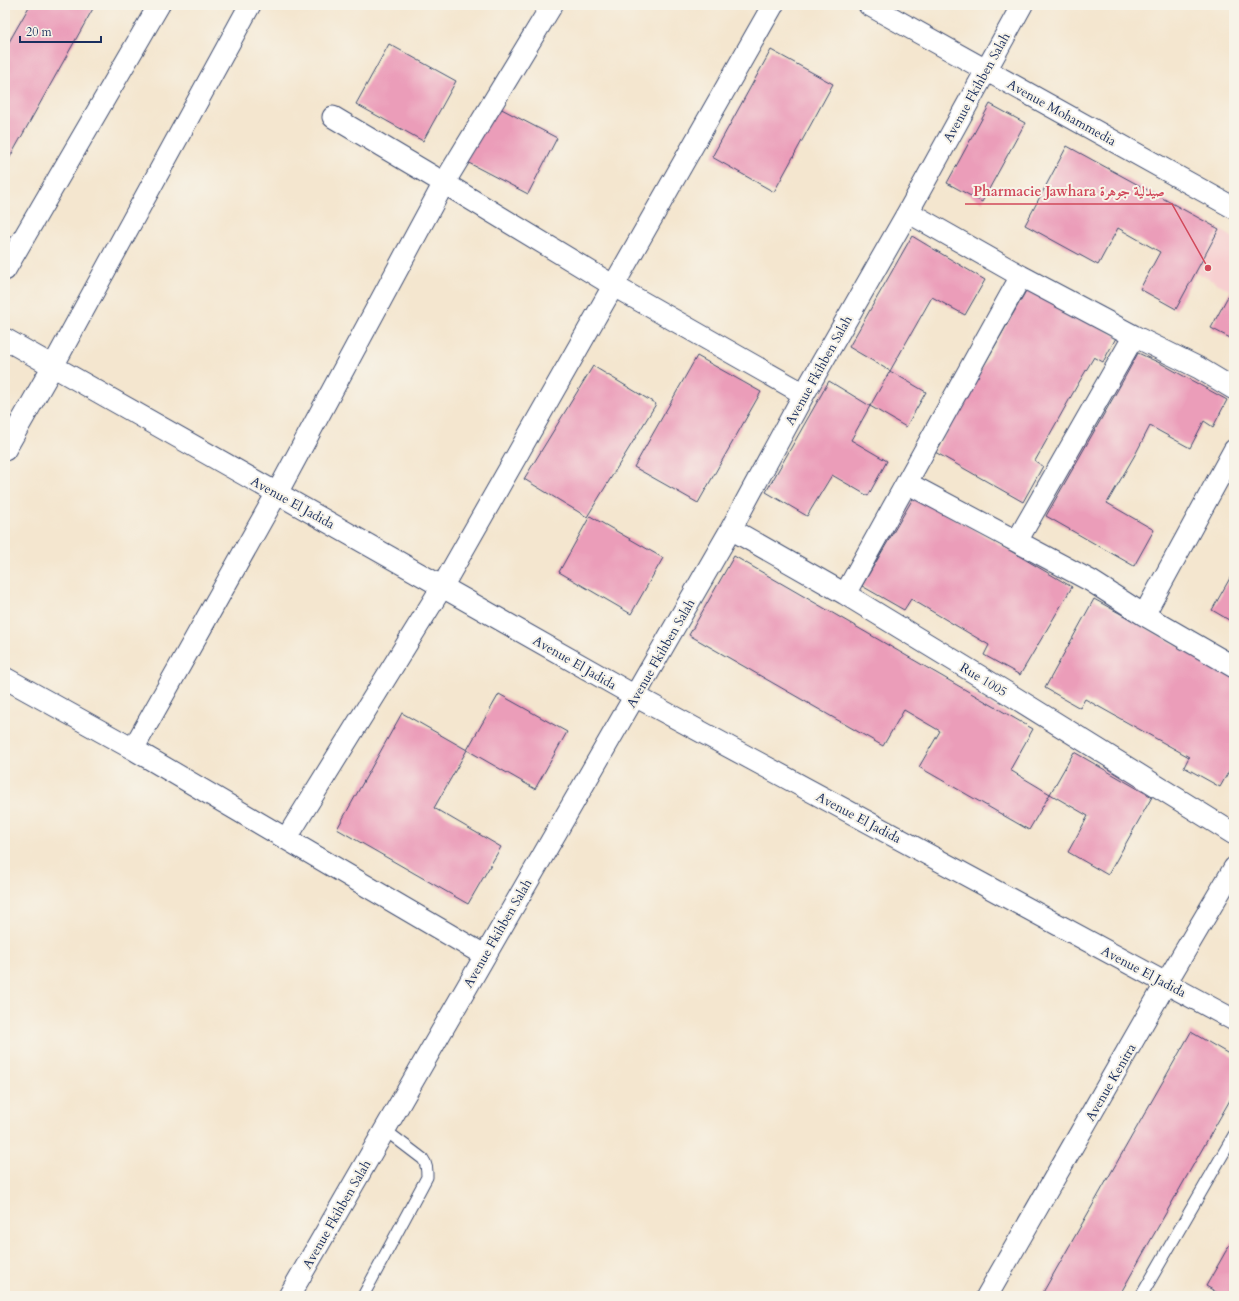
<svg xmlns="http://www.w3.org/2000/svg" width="1239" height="1301" font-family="Cardo,Amiri,serif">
<rect width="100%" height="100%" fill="#f7f3e8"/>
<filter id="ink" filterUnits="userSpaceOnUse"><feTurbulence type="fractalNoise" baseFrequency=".025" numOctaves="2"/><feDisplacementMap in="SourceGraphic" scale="8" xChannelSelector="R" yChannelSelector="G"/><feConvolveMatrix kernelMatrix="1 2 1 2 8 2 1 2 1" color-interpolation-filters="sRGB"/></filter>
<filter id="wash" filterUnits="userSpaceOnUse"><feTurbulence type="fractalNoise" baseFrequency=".012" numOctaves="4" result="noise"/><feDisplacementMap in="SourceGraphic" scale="16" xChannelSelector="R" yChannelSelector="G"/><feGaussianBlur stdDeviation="0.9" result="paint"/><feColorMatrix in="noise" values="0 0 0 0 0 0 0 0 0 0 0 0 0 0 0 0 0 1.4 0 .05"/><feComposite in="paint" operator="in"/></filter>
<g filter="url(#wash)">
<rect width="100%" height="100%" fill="#f4e6cf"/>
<path fill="#f7cfd0" d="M1219 229 1234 238V285L1231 291 1196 272Z"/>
<g id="blocks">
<path fill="#eb9db9" d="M30 5H95L5 166V49Z
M389 44 456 81 423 141 356 104Z
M771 50 833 84 774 192 712 157Z
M990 104 1025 123 982 202 947 183Z
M494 105 557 138 528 194 465 161Z
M1067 146 1219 229 1176 309 1140 289 1160 252 1118 228 1098 265 1025 225Z
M912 236 985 280 965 315 932 297 890 371 926 392 906 427 870 406 890 371 849 347Z
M1234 285V340L1211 328Z
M1027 289 1117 336 1103 362 1094 357 1078 384 1035 461 1043 466 1023 502 935 452Z
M1138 353 1162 364 1227 400 1213 427 1204 421 1190 448 1150 426 1136 453 1107 503 1154 530 1134 566 1046 516 1125 377Z
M697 356 761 392 698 503 634 467Z
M593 366 656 404 587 517 524 479Z
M829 381 870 406 851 440 887 461 868 496 832 475 807 516 766 492Z
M915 495 1072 587 1020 675 984 655 989 645 911 599 904 610 862 586Z
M590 516 663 558 631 614 559 572Z
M734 556 1033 729 1010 770 1050 794 1074 752 1152 797 1108 875 1068 852 1088 816 1050 794 1029 830 919 767 940 731 904 710 883 746 689 635Z
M1234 571V623L1212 610Z
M1094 599 1234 677V762L1220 787 1184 767 1189 757 1085 699 1080 708 1045 688Z
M499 694 567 732 535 789 467 750Z
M402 713 467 750 434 808 501 847 468 904 337 829Z
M1191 1032 1234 1057V1093L1119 1296H1041Z
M1234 1237V1296H1223L1206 1286Z"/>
</g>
</g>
<g filter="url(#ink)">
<use href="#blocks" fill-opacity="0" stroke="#3c4a6f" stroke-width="1"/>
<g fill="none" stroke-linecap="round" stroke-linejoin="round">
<g stroke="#3c4a6f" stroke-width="13">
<path id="lane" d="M363 1296 427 1177C427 1170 427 1164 423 1159L385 1130
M1141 1296 1234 1135"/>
</g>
<g stroke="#3c4a6f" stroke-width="23">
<path id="street" d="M869 5 1234 208
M333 117 444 183 614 286 804 394
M908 212 1021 276 1134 336 1199 368 1234 389
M5 270 159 5
M5 339 635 696 1234 1020
M5 450 53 366 250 5
M907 483 1091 581 1144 615 1234 667
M731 529 845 594 1014 697 1234 834
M1017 541 1134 336
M845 594 1021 276
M1144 615 1234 450
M5 678 133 749
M286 839 442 587 773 5
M484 955 133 749 277 493 444 183 552 5
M289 1296 731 529 804 394 908 212 1022 5
M987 1296 1166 983 1234 868"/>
</g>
<use href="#lane" stroke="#fff" stroke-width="11"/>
<use href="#street" stroke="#fff" stroke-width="21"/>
</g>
</g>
<g text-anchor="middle" stroke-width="4" stroke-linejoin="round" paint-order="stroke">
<g font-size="13" fill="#1b2f5e" stroke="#f7f3e8">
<text transform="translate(976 87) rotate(-61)" y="5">Avenue Fkihben Salah</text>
<text transform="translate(1062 112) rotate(29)" y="5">Avenue Mohammedia</text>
<text transform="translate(818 370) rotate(-61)" y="5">Avenue Fkihben Salah</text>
<text transform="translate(293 502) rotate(29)" y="5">Avenue El Jadida</text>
<text transform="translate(660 653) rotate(-60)" y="5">Avenue Fkihben Salah</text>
<text transform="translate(575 662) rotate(30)" y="5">Avenue El Jadida</text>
<text transform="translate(984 679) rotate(31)" y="5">Rue 1005</text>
<text transform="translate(859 817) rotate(28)" y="5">Avenue El Jadida</text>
<text transform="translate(497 933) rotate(-60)" y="5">Avenue Fkihben Salah</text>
<text transform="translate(1144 971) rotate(28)" y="5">Avenue El Jadida</text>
<text transform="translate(1110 1082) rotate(-60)" y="5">Avenue Kenitra</text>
<text transform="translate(336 1214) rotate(-60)" y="5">Avenue Fkihben Salah</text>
</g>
</g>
<path fill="none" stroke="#d1495b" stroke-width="1.5" d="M1208 268L1172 204H965"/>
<circle fill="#d1495b" stroke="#f7f3e8" stroke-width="1.5" cx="1208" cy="268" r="4"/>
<g font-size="14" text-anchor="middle" font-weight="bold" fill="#d1495b" stroke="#f7f3e8" stroke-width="4" stroke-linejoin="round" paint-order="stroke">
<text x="1069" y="196">Pharmacie Jawhara صيدلية جوهرة</text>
</g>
<rect width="1239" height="1301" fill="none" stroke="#f7f3e8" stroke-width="20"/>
<path d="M20 36v6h81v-6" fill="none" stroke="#1b2f5e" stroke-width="2"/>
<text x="26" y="36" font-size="12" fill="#1b2f5e" stroke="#f7f3e8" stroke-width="3" paint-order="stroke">20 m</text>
</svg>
